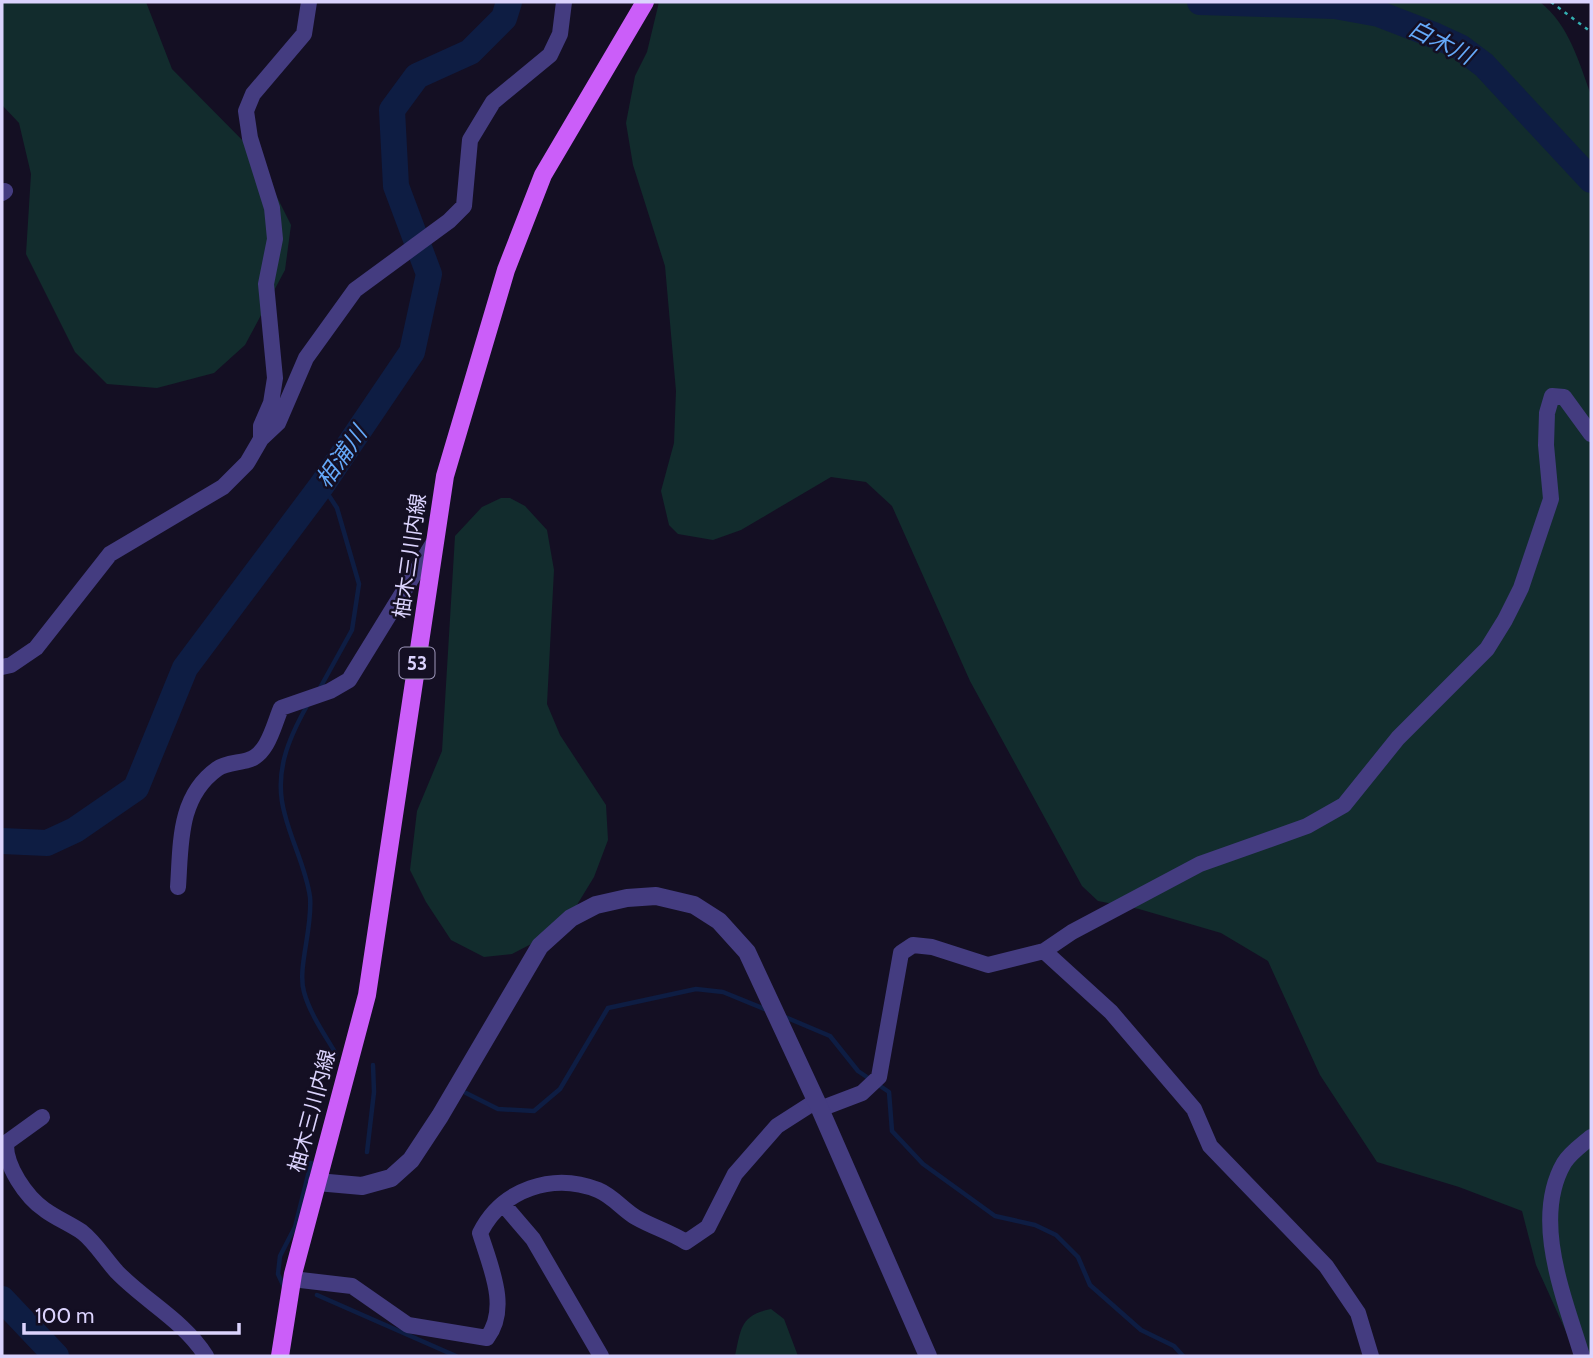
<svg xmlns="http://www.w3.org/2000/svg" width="1593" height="1358" font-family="Cabin,'Noto Sans JP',sans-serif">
<rect width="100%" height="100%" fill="#140f23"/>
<path fill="#122c2d" d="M2 2H146L172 69 255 153 291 225 285 270 245 345 214 373 157 388 107 384 75 352 26 254 31 174 19 123 2 105Z
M659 2H1540C1569 25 1579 62 1591 95V1356H1577L1536 1265 1522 1211 1459 1187 1377 1162 1320 1075 1268 961 1221 933 1139 909 1098 901 1082 886 970 681 892 506 866 482 831 477 741 530 713 540 678 534 669 525 661 491 674 443 676 391 665 266 633 165 626 123 635 76 647 52Z
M501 498H510L525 506 547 530 554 570 547 704 560 735 606 805 608 840 594 877 572 913 537 941 512 954 484 957 451 940 426 902 410 870 417 811 442 751 455 536 482 507Z
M771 1309 784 1319 798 1356H735C741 1329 740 1315 771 1309Z"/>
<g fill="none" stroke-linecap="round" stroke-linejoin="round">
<path stroke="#0e1d43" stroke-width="4.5" d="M320 688 352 630 359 584 337 508 322 485
M308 704C288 739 273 774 285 815 292 843 306 868 310 897 313 928 297 968 304 992 310 1014 325 1035 336 1054
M785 1017 830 1036 858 1071 889 1092 892 1131 923 1164 995 1216 1035 1225 1056 1235 1078 1257 1090 1285 1141 1330 1174 1346 1183 1356
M466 1093 498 1109 534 1111 560 1089 608 1008 696 989 723 992 767 1010
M367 1152 374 1092 373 1065
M284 1287 278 1274 280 1256 295 1227 311 1163
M317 1295 456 1356"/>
<path stroke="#0e1d43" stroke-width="26" d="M1200 2 1335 6 1379 14 1436 36 1460 47 1484 65 1591 180
M2 841 47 843 75 830 136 788 185 668 322 485 412 352 429 274 396 186 392 110 417 76 470 52 504 18 509 2
M2 1299 56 1356"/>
<path stroke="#33aeb1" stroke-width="2.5" stroke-dasharray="3.5 5" stroke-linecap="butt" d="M1551 2 1591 32"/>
<path stroke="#443c80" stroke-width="16" d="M2 193 5 191
M261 439V426L271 403 275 378 266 284 275 239 272 208 250 138 246 111 253 94 304 34 309 2
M2 667 11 665 36 648 110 554 223 487 247 463 261 439 278 423 306 358 355 290 449 221 464 206 470 140 493 102 550 55 560 34 564 2
M178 887C181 844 178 797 217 769 225 763 239 763 248 760 268 755 274 724 281 708L330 691 349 680 434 542
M1044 951 1111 1012 1194 1109 1210 1146 1326 1266 1358 1313 1371 1356
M820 1109 862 1093 879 1077 901 953 913 945 932 947 988 965 1044 951 1072 932 1200 864 1307 826 1344 805 1398 738 1487 649 1505 620 1521 588 1551 499 1546 445 1547 413 1552 396 1564 397 1591 434
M42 1117 6 1143C5 1166 26 1197 45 1210 56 1218 70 1224 82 1232 95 1242 105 1259 117 1272 146 1302 183 1320 206 1356
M503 1204 533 1239 601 1356
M292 1279 352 1286 408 1325 487 1338C510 1308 490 1266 480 1233 502 1189 553 1172 598 1190 613 1196 624 1211 637 1218 653 1227 670 1232 686 1242L708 1227 735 1174 777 1126 816 1101
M1582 1356C1565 1299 1531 1220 1564 1163 1570 1153 1583 1144 1591 1137"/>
<path stroke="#443c80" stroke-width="18" d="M317 1182 362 1186 391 1178 411 1160 440 1116 540 946 571 918 596 905 627 898 656 896 694 905 719 921 747 952 820 1109 928 1356"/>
<path stroke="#cb5ef9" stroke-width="18" d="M280 1356 293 1274 367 995 445 476 506 270 543 175 645 2"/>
</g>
<g text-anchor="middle" stroke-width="5" stroke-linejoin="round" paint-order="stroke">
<rect fill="#140f23" stroke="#9f98bc" stroke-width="2" x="399.5" y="647.5" width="35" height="31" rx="5"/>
<g font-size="19" font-weight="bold" fill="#dbd3fd">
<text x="417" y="670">53</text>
</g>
<g font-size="21" fill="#dbd3fd" stroke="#140f23">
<text transform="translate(410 556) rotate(-82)" y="7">柚木三川内線</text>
<text transform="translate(312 1111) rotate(-75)" y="7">柚木三川内線</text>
</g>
<g font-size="23" font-style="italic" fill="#65a9f9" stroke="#140f23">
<text transform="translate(1441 42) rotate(27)" y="8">白木川</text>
<text transform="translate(341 457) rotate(-55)" y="8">相浦川</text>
</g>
</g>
<rect width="1593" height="1358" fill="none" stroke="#dbd3fd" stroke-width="7"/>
<path d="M24 1323v10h215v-10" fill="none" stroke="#dbd3fd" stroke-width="3.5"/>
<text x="35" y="1323" font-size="21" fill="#dbd3fd" stroke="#140f23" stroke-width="5" paint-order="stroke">100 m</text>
</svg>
